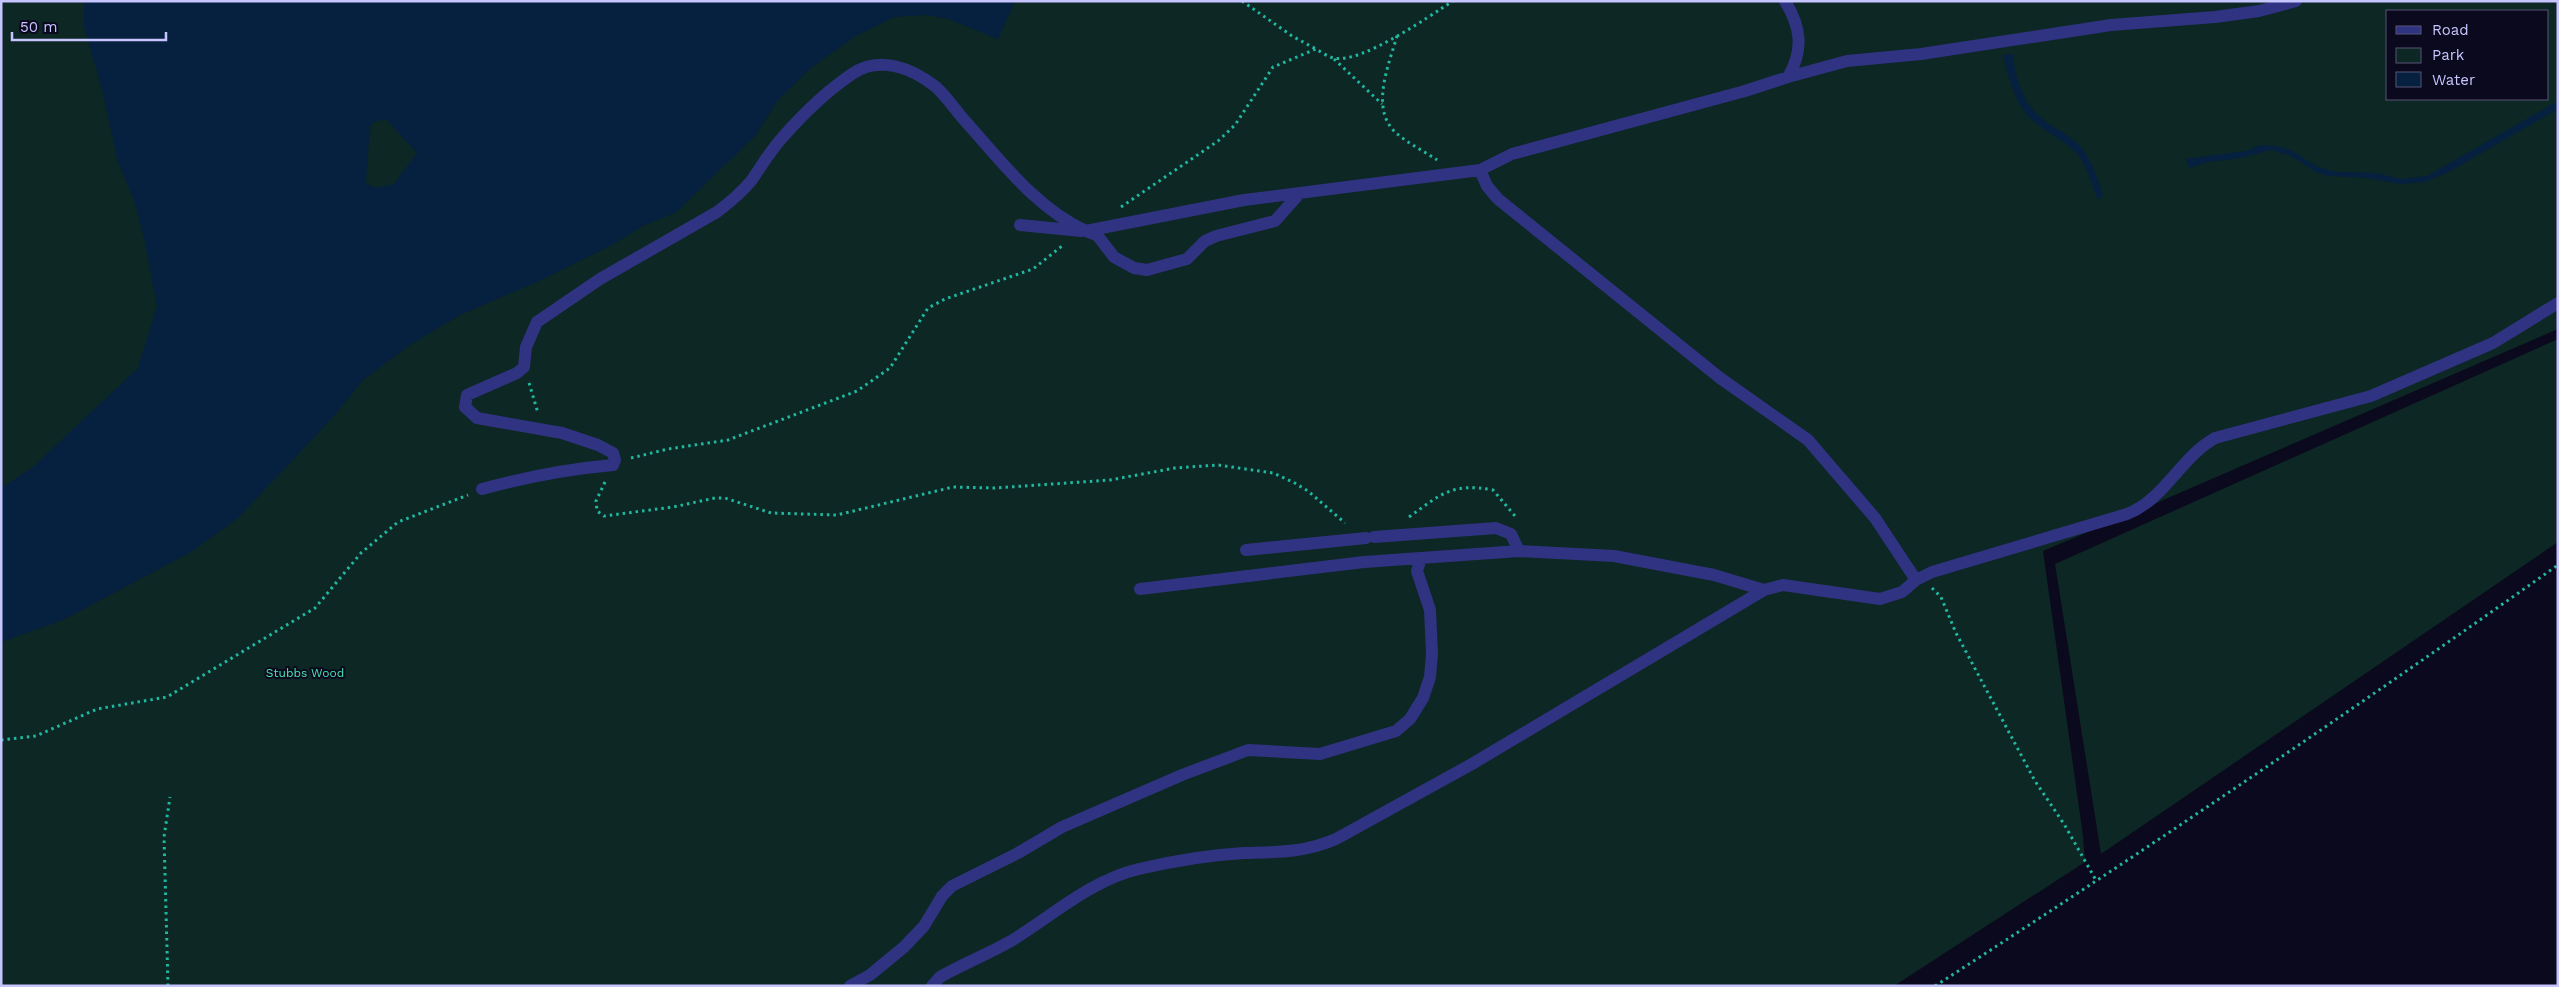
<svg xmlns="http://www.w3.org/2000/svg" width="2559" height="987" font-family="'Work Sans',sans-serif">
<rect width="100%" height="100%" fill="#0b091d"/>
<path fill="#0c2724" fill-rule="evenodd" d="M1 1H2558V329L2138 511 2043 551 2083 836 2085 862 1894 986H1ZM2388 11H2548V99H2388Z
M2558 339V542L2101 854 2055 564Z"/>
<path fill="#06203f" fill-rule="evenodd" d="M84 1H1015L998 39 948 19 926 15 894 17 856 36 812 67 777 101 756 135 675 213 643 226 614 244 537 282 460 315 410 345 363 380 333 417 238 518 191 552 63 620 1 642V488L33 467 138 368 157 306 144 238 134 200 118 162 102 89 84 27ZM386 119 417 153 394 184 375 188 366 183 370 126 374 122Z
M2013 54C2016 84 2025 109 2052 126 2062 132 2072 137 2080 146 2092 160 2097 178 2103 195L2098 200C2091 185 2088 167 2077 154 2064 139 2045 132 2031 119 2014 103 2009 77 2003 55Z
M2556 102 2558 109 2445 174 2424 182 2401 184 2367 178 2329 176 2316 172 2291 156 2271 150 2241 158 2208 162 2190 168 2185 159 2246 151 2260 145 2276 146 2290 150 2318 167 2337 172 2376 173 2401 179 2427 176Z"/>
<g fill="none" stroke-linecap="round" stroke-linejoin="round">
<path stroke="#21b8a2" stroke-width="3" stroke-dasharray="2.5 4" stroke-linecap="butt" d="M1242 1 1292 36 1316 49
M1397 36C1389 64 1370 108 1395 132 1407 143 1424 151 1437 160
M1334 59 1382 104
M1121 207 1218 141 1235 125 1273 67 1316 49C1321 52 1328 57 1334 58 1361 64 1428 17 1453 1
M529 383 538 413
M631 458 668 449 728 440 857 391 890 368 928 308 945 299 1033 269 1062 246
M605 482 596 501 597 511 604 516 673 507 715 498H725L771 513 837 515 953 487 995 488 1110 480 1175 468 1218 465 1273 473 1293 482 1308 491 1345 523
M1409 517C1440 495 1452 482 1493 490L1515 516
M1932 588 1941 597 1956 633 2035 781 2064 824 2097 882
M1 740 36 736 97 709 167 697 315 608 361 553 398 522 468 495
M168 986 164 837 170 797
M1935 986C2146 850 2353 710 2558 565"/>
<path stroke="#303381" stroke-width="12" d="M1785 1C1801 27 1804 50 1788 77
M1480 170 1487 186 1498 199 1720 378 1808 440 1875 518 1916 580
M1299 194 1275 221 1216 236 1205 241 1187 259 1147 270 1134 268 1114 257 1097 235 1086 231 1244 200 1480 170 1512 154 1745 91 1788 77 1847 61 1921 54 2111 25 2215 17 2259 11 2296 1
M1020 225 1081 231
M482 489C526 477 568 469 613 465L615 460 613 453 598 445 562 433 477 418 465 407 467 395 517 373 524 367 526 347 537 322 600 279 717 212C729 203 741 193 751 181 761 167 770 151 782 138 802 115 827 91 852 74 879 55 912 68 936 87 947 97 956 111 966 122 1001 161 1037 209 1086 231
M1374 537 1496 528 1511 534 1519 551
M1246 550 1366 538
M1140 589 1364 562 1519 551 1614 556 1714 575 1764 590
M850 986 870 975 904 947 924 926 942 896 952 886 1018 853 1062 827 1182 775 1248 750 1320 754 1396 731 1410 719 1423 698 1430 677 1432 654 1430 610 1417 571 1421 558
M932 986 940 977C963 964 988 954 1011 941 1052 916 1091 880 1139 869 1173 861 1209 855 1244 853 1279 852 1303 853 1336 839L1472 764 1764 590 1783 585 1880 599 1902 592 1916 580 1932 572 2127 514C2165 499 2180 458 2215 438L2371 396 2493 343 2558 303"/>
</g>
<g text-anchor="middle" stroke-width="4" stroke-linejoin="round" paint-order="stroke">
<g font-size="12" fill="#47eab3" stroke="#0b091d">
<text x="305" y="677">Stubbs Wood</text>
</g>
</g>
<rect width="2559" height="987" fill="none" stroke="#c7c5ff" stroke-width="5"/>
<rect x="2386" y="10" width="162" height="90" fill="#0b091d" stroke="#565477"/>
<rect x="2396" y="26" width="25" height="8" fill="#303381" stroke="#565477"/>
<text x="2432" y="35" font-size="15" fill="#c7c5ff">Road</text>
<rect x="2396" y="48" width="25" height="15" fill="#0c2724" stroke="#565477"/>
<text x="2432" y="60" font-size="15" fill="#c7c5ff">Park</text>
<rect x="2396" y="72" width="25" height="15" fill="#06203f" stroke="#565477"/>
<text x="2432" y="85" font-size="15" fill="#c7c5ff">Water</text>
<path d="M12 32v8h154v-8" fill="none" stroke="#c7c5ff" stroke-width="2.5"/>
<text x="20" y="32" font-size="15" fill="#c7c5ff" stroke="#0b091d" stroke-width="4" paint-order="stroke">50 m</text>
</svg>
